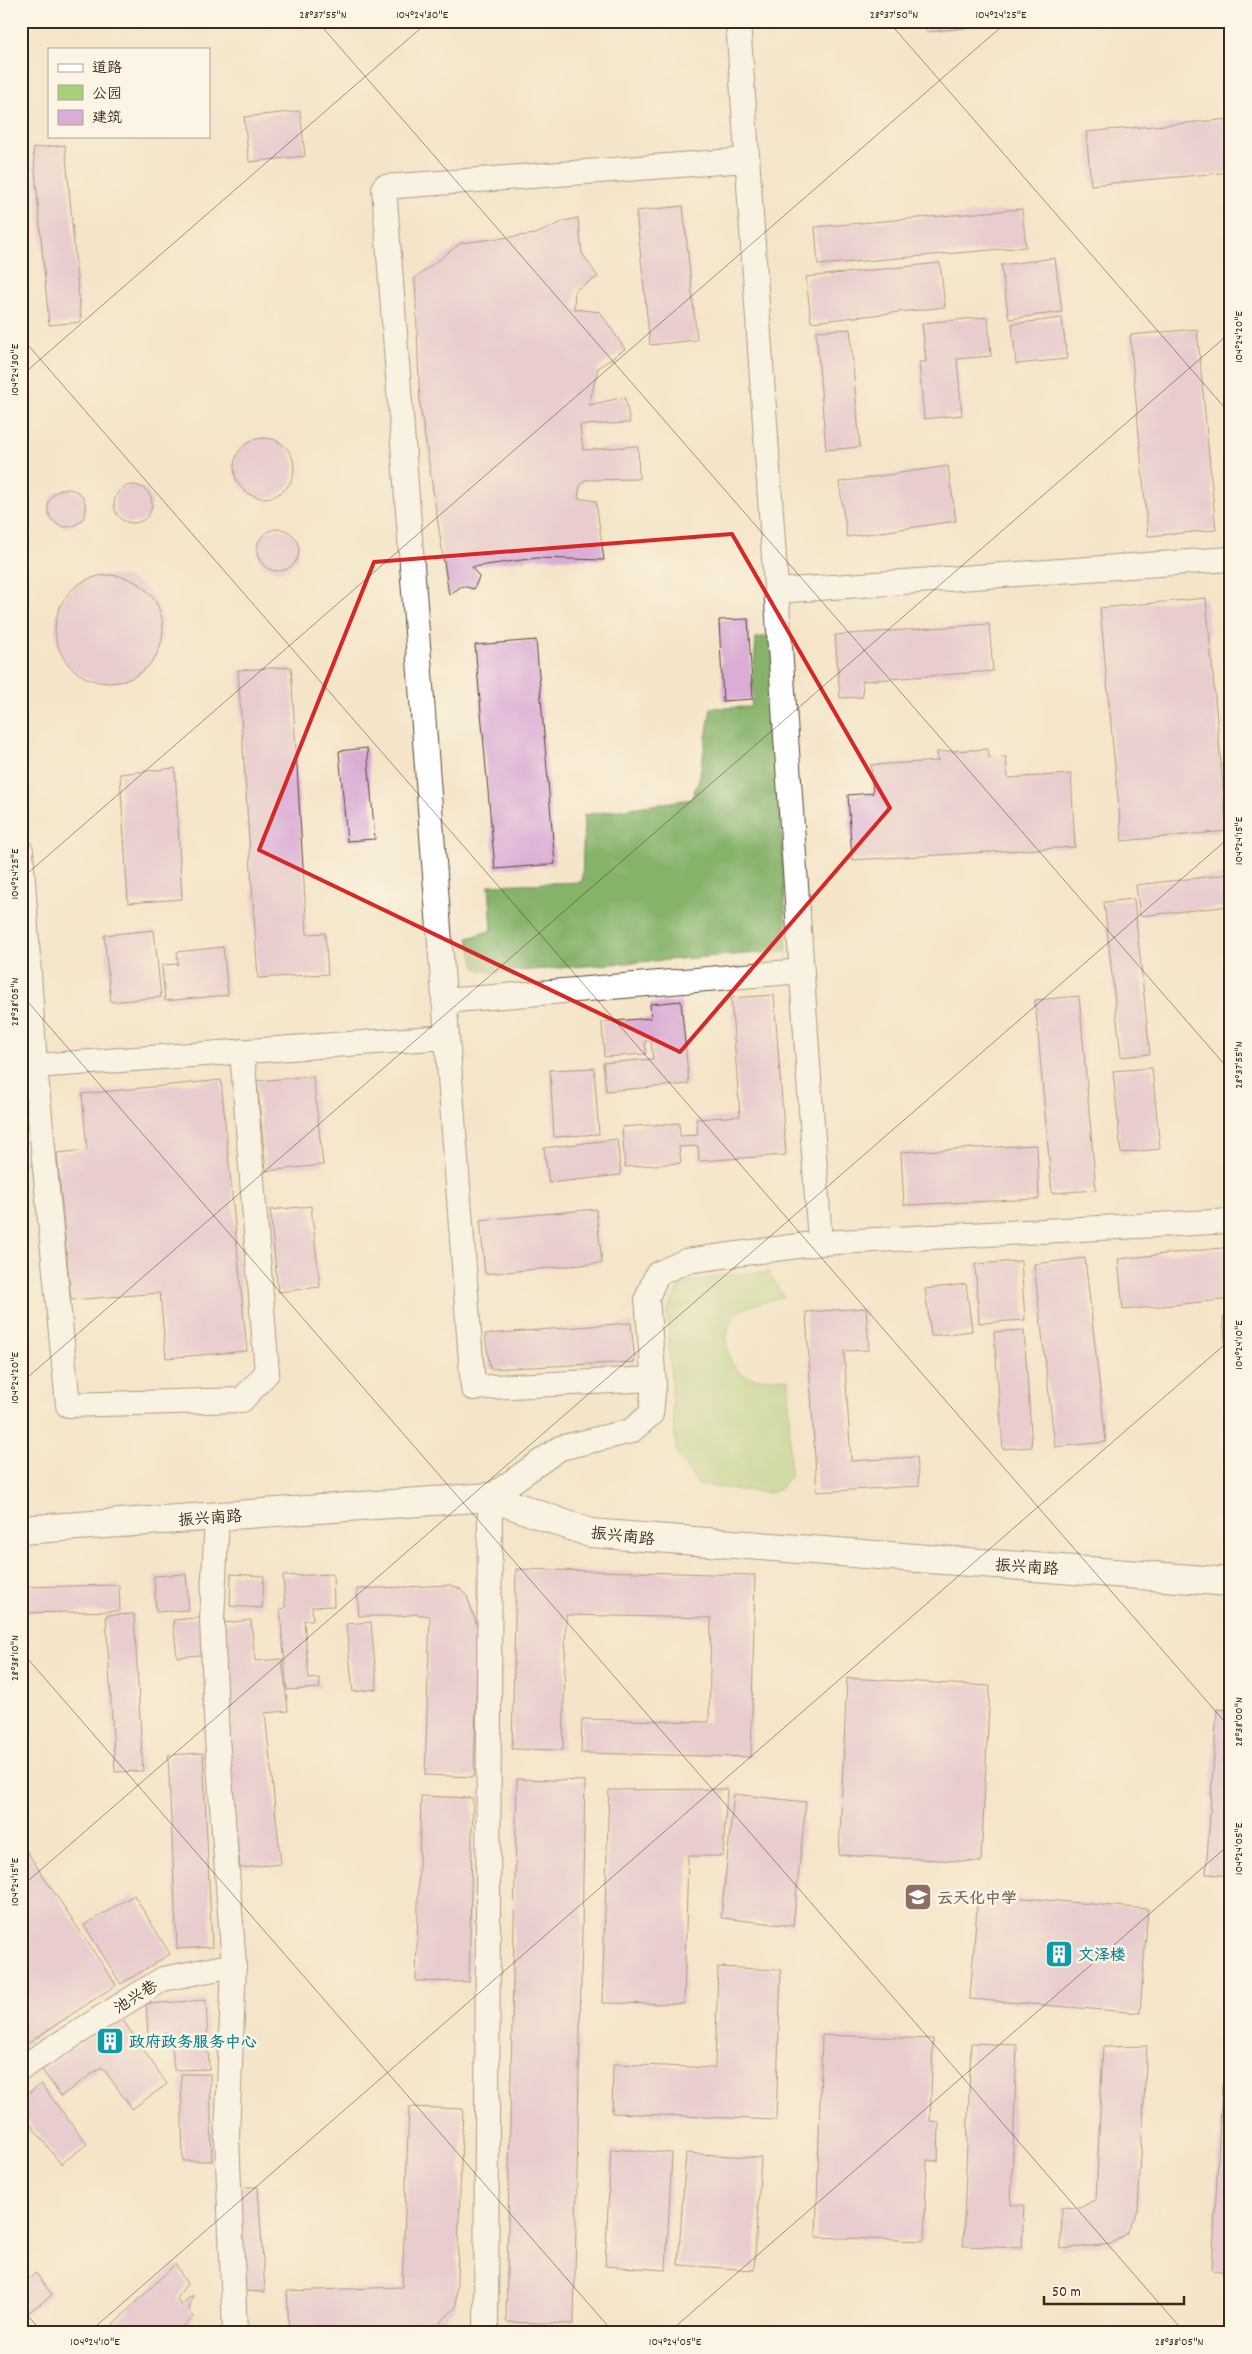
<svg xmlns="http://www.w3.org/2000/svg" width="1252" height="2354" font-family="Dekko,'LXGW WenKai TC',sans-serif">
<rect width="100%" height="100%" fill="#fcf5e5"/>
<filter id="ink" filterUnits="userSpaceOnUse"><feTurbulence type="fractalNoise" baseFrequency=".02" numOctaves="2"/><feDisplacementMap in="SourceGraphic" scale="10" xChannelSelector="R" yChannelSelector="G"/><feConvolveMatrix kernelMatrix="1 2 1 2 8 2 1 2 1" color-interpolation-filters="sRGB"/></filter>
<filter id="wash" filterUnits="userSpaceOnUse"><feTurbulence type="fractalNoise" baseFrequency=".0096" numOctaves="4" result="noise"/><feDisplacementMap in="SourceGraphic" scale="20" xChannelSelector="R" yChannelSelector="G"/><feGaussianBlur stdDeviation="1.12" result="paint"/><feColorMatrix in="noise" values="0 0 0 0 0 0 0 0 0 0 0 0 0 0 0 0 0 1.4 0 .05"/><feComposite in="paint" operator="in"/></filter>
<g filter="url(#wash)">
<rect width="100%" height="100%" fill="#f4e5c9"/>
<path fill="#a8cf7a" stroke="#727c4c" d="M768 1272 784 1296C770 1301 752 1304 740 1311 720 1323 724 1366 744 1375 759 1382 774 1375 789 1380L790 1477 781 1488 768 1493 699 1485 677 1456 674 1427 667 1312 681 1283 726 1275Z"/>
<path fill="#86b26a" stroke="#606e44" d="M773 635 787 951 491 973 475 968 468 938 492 930 489 885 582 882 584 815 691 799 699 780 711 708 751 707 756 638Z"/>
<g id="blocks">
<path fill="#daadd6" d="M21 21H24L29 83 21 84Z
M238 21H265V23L239 25Z
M925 21H994L995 25 926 32Z
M300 111 305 156 249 162 244 117Z
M1231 119V172L1091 185 1086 132Z
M65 145 81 322 49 325 33 148Z
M683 206 697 340 650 345 636 211Z
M1022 209 1026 247 818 265 815 227Z
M578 218 582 253 598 277 575 290 574 309 600 312 625 349 598 368 589 405 625 397 630 423 580 425 583 450 638 446 639 479 585 480 580 486 578 498 596 501 604 560 536 558 472 567 479 577 474 589 462 586 449 595 420 405 415 278 461 243 536 234 564 221Z
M1055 258 1062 312 1009 319 1001 265Z
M940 263 945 307 811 322 806 277Z
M988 317 991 356 957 359 962 415 924 419 919 362H926L922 323Z
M1062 318 1067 359 1016 364 1012 324Z
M850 329 860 447 826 450 816 331Z
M1197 329 1216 530 1148 536 1130 335Z
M234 468a30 30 0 1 1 60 0a30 30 0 1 1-60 0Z
M948 466 956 521 847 537 839 482Z
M114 504a19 19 0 1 1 38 0a19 19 0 1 1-38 0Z
M48 508a19 19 0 1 1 38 0a19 19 0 1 1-38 0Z
M257 550a21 21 0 1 1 42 0a21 21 0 1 1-42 0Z
M55 629a54 54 0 1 1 108 0a54 54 0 1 1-108 0Z
M1206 598 1227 831 1122 841 1100 608Z
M748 619 753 699 723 701 719 620Z
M989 624 993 671 862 681 863 697 840 698 835 635Z
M536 640 555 864 495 869 475 645Z
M291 667 307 934 325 933 328 974 258 978 238 670Z
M367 748 375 839 347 841 339 751Z
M988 749 989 758 1006 757 1008 778 1071 774 1075 847 852 860 848 795 873 793 871 765 938 761 937 752Z
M175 768 182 899 128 903 120 774Z
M1231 874V906L1140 916 1136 885Z
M1134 899 1150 1054 1121 1057 1104 902Z
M154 930 161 997 111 1002 104 935Z
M223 947 228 995 165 1001 162 965 178 964 177 952Z
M774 995 786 1155 699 1161 698 1146 679 1147 681 1163 625 1167 622 1127 679 1123 680 1136 698 1135 696 1119 740 1116 731 998Z
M1079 996 1096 1190 1052 1193 1035 1000Z
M681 1001 689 1084 606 1091 603 1063 653 1059 651 1041H645L646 1054 604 1057 602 1022 651 1018 650 1004Z
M594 1068 599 1134 554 1137 550 1070Z
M1152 1068 1160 1149 1121 1153 1113 1071Z
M313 1076 323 1165 266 1171 257 1081Z
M221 1080 247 1351 166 1358 160 1293 71 1300 57 1153 87 1150 82 1094Z
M617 1139 621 1175 549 1183 544 1148Z
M1037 1145 1039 1199 904 1205 901 1152Z
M311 1206 320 1287 278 1292 270 1210Z
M596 1209 602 1263 485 1274 480 1220Z
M1231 1247V1299L1123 1310 1118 1259Z
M1085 1258 1106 1442 1055 1447 1034 1264Z
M1021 1261 1025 1320 979 1323 975 1264Z
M966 1284 972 1331 931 1336 925 1289Z
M866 1308 869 1350 844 1351 851 1461 917 1457 919 1486 817 1492 806 1312Z
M1231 1315V1386H1229L1223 1316Z
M631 1323 635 1362 490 1369 485 1334Z
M1024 1330 1032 1447 1003 1449 994 1332Z
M516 1569 755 1575 751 1757 581 1753 582 1719 709 1722 711 1618 566 1615 563 1750 512 1749Z
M186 1574 189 1610 156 1612 154 1576Z
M231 1574 264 1576 262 1608 230 1606Z
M333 1574 334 1606 312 1607 313 1620H304L309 1679 319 1678 320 1688 287 1690 280 1609 285 1608 283 1576Z
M119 1585 120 1611 21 1613V1587Z
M451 1585 459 1588 467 1596 478 1629 474 1777 425 1775 430 1616 414 1614 403 1616H359L357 1589Z
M134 1614 143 1771 115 1772 106 1615Z
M208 1617 212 1654 177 1657 173 1620Z
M251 1620 255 1661 282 1659 288 1711 265 1713 281 1864 240 1868 215 1624Z
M371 1622 377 1689 353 1692 346 1624Z
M847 1678 990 1686 981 1862 839 1855Z
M1217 1709 1231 1710V1876L1206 1874Z
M203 1753 212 1947 177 1949 168 1755Z
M517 1779 585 1781 574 2324 506 2322Z
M727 1789 723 1856H688L684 2004 602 2003 609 1790Z
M734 1794 806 1802 793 1926 721 1918Z
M421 1796 473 1798 469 1982 416 1981Z
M24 1847 116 1985 21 2048V1849Z
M978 1894 1148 1909 1140 2013 970 1999Z
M134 1895 170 1954 121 1984 84 1925Z
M718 1967 781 1970 776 2120 612 2113 613 2064 715 2068Z
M206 2000 209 2069 174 2070 171 2033 148 2035 146 2004Z
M120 2016 167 2084 132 2109 102 2067 61 2096 42 2070Z
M822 2035 933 2039 930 2121 939 2122 938 2161 927 2160 924 2241 816 2237Z
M971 2043 1017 2045 1011 2205H1024L1022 2248 963 2246Z
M1147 2046 1138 2210 1127 2233 1111 2244 1061 2249 1062 2207 1080 2208 1096 2199 1103 2047Z
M181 2074H210L212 2161H183Z
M41 2084 87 2144 61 2164 21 2112V2098Z
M1222 2084 1231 2085V2272L1212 2270Z
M409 2107 463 2109 456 2307 435 2328 421 2333H289L287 2291 402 2287Z
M611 2149 672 2153 666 2270 605 2266Z
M686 2153 761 2158 754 2270 678 2265Z
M234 2187H258L265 2292 240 2291Z
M175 2264 187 2284 177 2297 180 2305 193 2295 189 2310 194 2317 176 2333H118L112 2326Z
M36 2273 52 2295 21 2318V2285Z"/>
</g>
</g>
<g filter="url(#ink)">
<use href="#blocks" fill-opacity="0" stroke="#574638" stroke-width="1"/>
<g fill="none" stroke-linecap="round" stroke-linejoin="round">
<g stroke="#574638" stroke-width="26">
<path id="minor" d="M738 21 820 1243
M776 591 1231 559
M21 851 35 1066 68 1405 242 1400 267 1373 242 1051
M444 1001 802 971
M21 1067 447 1037
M653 1379 473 1388 384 187 747 160
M217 1517 212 1620 217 1738 234 1965 227 2137 235 2333
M21 2068 163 1979 234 1965
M486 2333 490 1497 560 1448 631 1431 651 1414 654 1384 647 1298 657 1274 686 1261 820 1243 1231 1221"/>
</g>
<g stroke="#574638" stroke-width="30">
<path id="major" d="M21 1530 490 1497 590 1533 1231 1582"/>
</g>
<use href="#minor" stroke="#fff" stroke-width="24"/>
<use href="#major" stroke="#fff" stroke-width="28"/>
</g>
</g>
<path d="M0 0H1252V2354H0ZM732 534 890 808 680 1052 259 850 374 562Z" fill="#f4e5c9" fill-opacity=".55" fill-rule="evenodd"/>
<path fill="none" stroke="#d62828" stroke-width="4" stroke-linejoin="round" d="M732 534 890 808 680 1052 259 850 374 562Z"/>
<path fill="none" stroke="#3b2a1e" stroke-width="1" stroke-opacity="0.45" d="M317 21 1231 1072M888 21 1231 415M21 337 1231 1729M21 376 429 21M21 879 1008 21M21 994 1185 2333M21 1383 1231 332M21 1651 614 2333M21 1887 1231 836M21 2308 43 2333M88 2333 1231 1339M668 2333 1231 1843"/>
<defs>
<g id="school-square" transform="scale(1.4375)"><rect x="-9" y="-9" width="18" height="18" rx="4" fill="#8d6e63" stroke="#fcf5e5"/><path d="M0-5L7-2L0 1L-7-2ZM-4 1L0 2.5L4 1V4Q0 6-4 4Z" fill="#fff"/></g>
<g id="building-square" transform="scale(1.4375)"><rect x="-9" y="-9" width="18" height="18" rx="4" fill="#0f9aa8" stroke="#fcf5e5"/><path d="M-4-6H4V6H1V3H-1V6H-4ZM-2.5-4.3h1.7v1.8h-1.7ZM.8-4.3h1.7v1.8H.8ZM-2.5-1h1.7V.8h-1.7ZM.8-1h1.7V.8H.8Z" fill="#fff"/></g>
</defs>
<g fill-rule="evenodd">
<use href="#school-square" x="918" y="1897"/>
<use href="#building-square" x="1059" y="1954"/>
<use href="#building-square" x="110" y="2041"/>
</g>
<g text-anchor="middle" stroke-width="5" stroke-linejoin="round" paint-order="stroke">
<g font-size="16" fill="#3b2a1e" stroke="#fcf5e5">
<text transform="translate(210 1517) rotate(-4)" y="6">振兴南路</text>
<text transform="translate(623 1535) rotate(6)" y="6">振兴南路</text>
<text transform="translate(1027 1566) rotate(4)" y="6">振兴南路</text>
<text transform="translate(135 1996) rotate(-32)" y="6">池兴巷</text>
</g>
<g font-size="16" font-weight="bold" fill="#785e54" stroke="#fcf5e5" text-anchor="start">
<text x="937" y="1903">云天化中学</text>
</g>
<g font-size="16" font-weight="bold" fill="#0d838f" stroke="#fcf5e5" text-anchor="start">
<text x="1078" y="1960">文泽楼</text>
<text x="129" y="2047">政府政务服务中心</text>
</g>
</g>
<rect width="1252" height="2354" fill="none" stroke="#fcf5e5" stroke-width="55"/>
<rect x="48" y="48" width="162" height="90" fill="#fcf5e5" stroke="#afa495"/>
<rect x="58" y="64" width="25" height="8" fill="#ffffff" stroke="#afa495"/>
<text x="92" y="72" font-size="15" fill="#3b2a1e">道路</text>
<rect x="58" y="85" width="25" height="15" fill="#a8cf7a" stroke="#afa495"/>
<text x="92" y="98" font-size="15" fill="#3b2a1e">公园</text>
<rect x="58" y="110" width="25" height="15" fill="#daadd6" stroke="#afa495"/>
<text x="92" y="122" font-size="15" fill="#3b2a1e">建筑</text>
<path d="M1044 2296v8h140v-8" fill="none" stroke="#3b2a1e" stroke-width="2.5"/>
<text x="1052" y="2296" font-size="15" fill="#3b2a1e" stroke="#fcf5e5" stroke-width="4" paint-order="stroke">50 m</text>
<rect x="28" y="28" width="1196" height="2298" fill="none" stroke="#3b2a1e" stroke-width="2"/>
<g font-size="12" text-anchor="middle" fill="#3b2a1e">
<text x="323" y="18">28°37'55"N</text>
<text x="422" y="18">104°24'30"E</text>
<text x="894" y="18">28°37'50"N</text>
<text x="1001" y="18">104°24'25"E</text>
<text transform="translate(1238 337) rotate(-90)" y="4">104°24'20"E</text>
<text transform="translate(14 370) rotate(-90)" y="4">104°24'30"E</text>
<text transform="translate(1238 841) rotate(-90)" y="4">104°24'15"E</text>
<text transform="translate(14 874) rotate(-90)" y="4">104°24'25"E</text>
<text transform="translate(14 1002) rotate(-90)" y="4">28°38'05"N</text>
<text transform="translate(1238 1065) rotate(-90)" y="4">28°37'55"N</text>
<text transform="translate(1238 1345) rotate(-90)" y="4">104°24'10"E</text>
<text transform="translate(14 1378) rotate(-90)" y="4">104°24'20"E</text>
<text transform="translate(14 1658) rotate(-90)" y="4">28°38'10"N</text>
<text transform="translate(1238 1722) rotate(-90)" y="4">28°38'00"N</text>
<text transform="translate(1238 1849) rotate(-90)" y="4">104°24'05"E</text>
<text transform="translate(14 1882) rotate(-90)" y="4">104°24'15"E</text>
<text x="95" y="2345">104°24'10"E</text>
<text x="675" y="2345">104°24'05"E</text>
<text x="1179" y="2345">28°38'05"N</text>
</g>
</svg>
